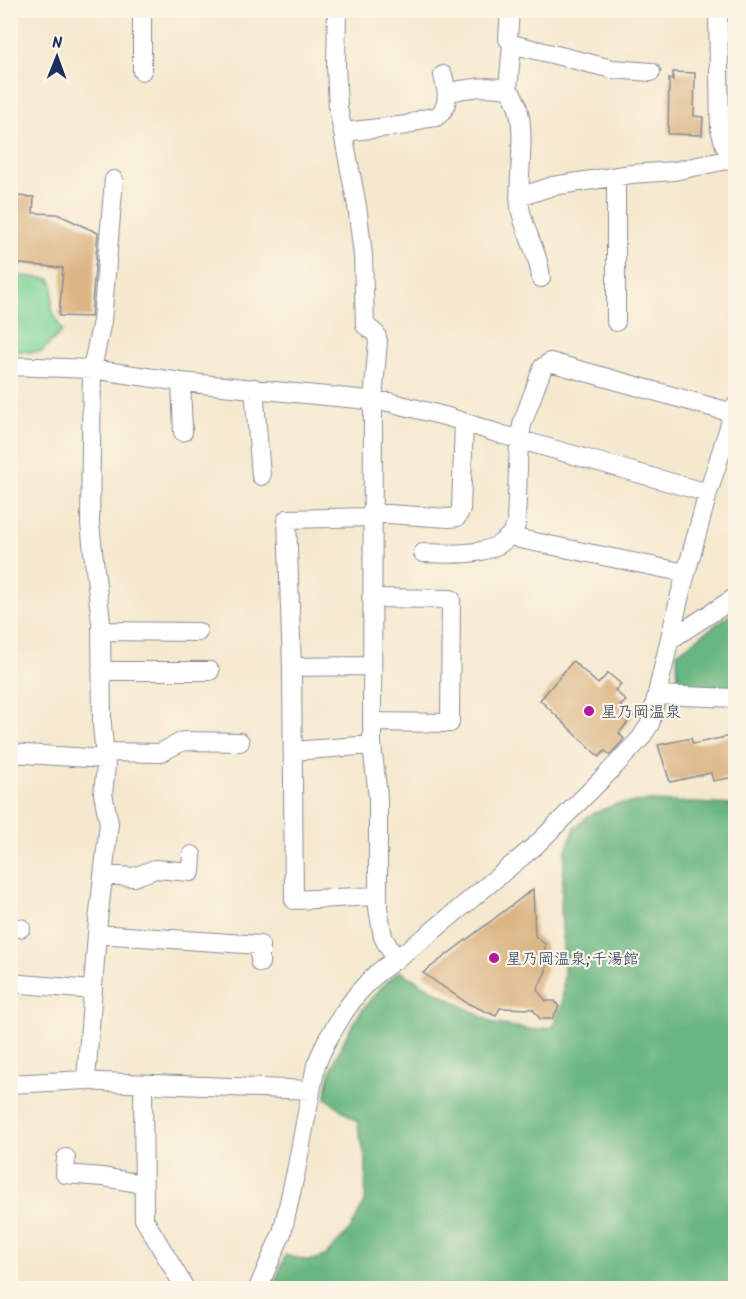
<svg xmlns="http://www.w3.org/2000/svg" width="746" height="1299" font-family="Kalam,'Klee One',sans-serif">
<rect width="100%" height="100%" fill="#fcf5e5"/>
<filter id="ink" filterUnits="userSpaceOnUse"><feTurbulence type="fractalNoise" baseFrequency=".0167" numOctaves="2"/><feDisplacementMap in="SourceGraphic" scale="12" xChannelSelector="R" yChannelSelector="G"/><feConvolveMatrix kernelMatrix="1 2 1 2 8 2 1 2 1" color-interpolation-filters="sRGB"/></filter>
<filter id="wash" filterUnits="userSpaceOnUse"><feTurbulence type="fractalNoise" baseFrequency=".008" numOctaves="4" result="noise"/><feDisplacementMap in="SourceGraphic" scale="24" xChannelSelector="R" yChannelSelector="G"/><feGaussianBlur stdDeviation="1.35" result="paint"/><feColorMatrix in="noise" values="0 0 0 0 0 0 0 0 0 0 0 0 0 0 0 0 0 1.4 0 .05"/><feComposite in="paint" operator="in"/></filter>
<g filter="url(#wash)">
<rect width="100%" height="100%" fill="#f5e8ce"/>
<path fill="#81d598" stroke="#4e827b" stroke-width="1.5" d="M11 275 50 279 53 285 52 310 62 331 41 352 11 351Z"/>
<path fill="#68b680" stroke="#42726f" stroke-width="1.5" d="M735 611V689L678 687 677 653Z
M651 801 735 805V1288H273L285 1255 309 1261 325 1256 350 1230 365 1201 366 1161 357 1122 326 1098C326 1082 332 1068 338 1053 354 1018 370 996 399 971L495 1024 535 1030 553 1027 562 1005 564 969 561 905 565 852 575 828 588 816 616 804Z"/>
<g id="blocks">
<path fill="#dbb584" d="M673 72 695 73 694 116 703 117 702 135 668 134 669 79 673 80Z
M10 196 34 197 33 213 57 214 98 233 91 317 59 316 63 268 10 263Z
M573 661 598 684 608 673 621 684 615 690 626 701 620 706 633 716 619 733 624 739 610 755 605 751 599 757 540 700Z
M735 735V777L713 781 711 773 670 782 658 745 691 738 693 744Z
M533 889 535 936 545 944 546 971 537 990 546 1001H555L559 1007 552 1019H540L533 1009 500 1008 496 1016 467 1003 423 973Z"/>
</g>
</g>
<g filter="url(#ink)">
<use href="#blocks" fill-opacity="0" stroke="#888c96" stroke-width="1.5"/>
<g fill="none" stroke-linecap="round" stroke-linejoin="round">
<g stroke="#888c96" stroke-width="20">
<path id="street" d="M142 10V71
M337 10 336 65 338 107 357 206 363 255 365 325 376 334 378 341 373 400 372 745 378 797V908L383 937 396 960
M718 10 720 129 725 146 736 165
M512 44 612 69 651 72
M508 89 512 44 508 39 510 10
M447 93C465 88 489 85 508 89 532 116 516 174 520 207 524 232 539 253 541 278
M343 132 407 125 422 119 436 117 442 112 446 104 447 93 443 75
M616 177V322
M114 180 102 321 92 369 90 524 101 622 102 725 106 766 103 794 109 823 98 921 86 1080 102 1082 311 1090
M519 197 553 186 631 174 674 171 732 159
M10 366 92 369 181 382 389 402 448 417 503 435 708 493
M181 382 183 432
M254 388 261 476
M372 513 449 518 457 517 461 509 464 423
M372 517 287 519 292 667 294 900 377 896
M512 534 520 539 686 573
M423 553C453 554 502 559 516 525L519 440 523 421 543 367 550 362 733 413
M371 598 451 599 450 723 372 722
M101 631 198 632
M671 639 736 597
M292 667 371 666
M101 671H210
M657 695 736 698
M293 751 372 745
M105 752 160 753 183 741 240 742
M10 753 105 759
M103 875 134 877 155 869 191 872 192 855
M10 928H21
M97 934 260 945V963
M10 983 93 990
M10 1084 86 1080
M143 1084 144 1219 185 1288
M66 1158 65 1174 103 1177 143 1184
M258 1288 282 1233 296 1171 316 1065 326 1042 344 1012 358 993 376 974 429 934 536 845 610 771 640 739 650 724 680 595 708 493 736 405"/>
</g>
<use href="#street" stroke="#fff" stroke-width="18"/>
</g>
</g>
<g fill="#b5179e" stroke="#fcf5e5" stroke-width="2">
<circle cx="589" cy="711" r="6"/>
<circle cx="494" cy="958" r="6"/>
</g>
<g text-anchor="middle" stroke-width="4.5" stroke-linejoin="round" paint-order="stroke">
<g font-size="16" fill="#1b2f5e" stroke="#fcf5e5" text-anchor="start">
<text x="601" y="717">星乃岡温泉</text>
<text x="506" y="964">星乃岡温泉;千湯館</text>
</g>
</g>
<rect width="746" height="1299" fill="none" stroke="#fcf5e5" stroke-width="36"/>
<g transform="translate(57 57) rotate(1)" stroke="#fcf5e5" stroke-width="4.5" paint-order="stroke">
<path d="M0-4.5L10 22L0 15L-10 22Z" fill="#1b2f5e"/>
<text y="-9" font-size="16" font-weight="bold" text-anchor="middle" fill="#1b2f5e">N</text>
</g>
</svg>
